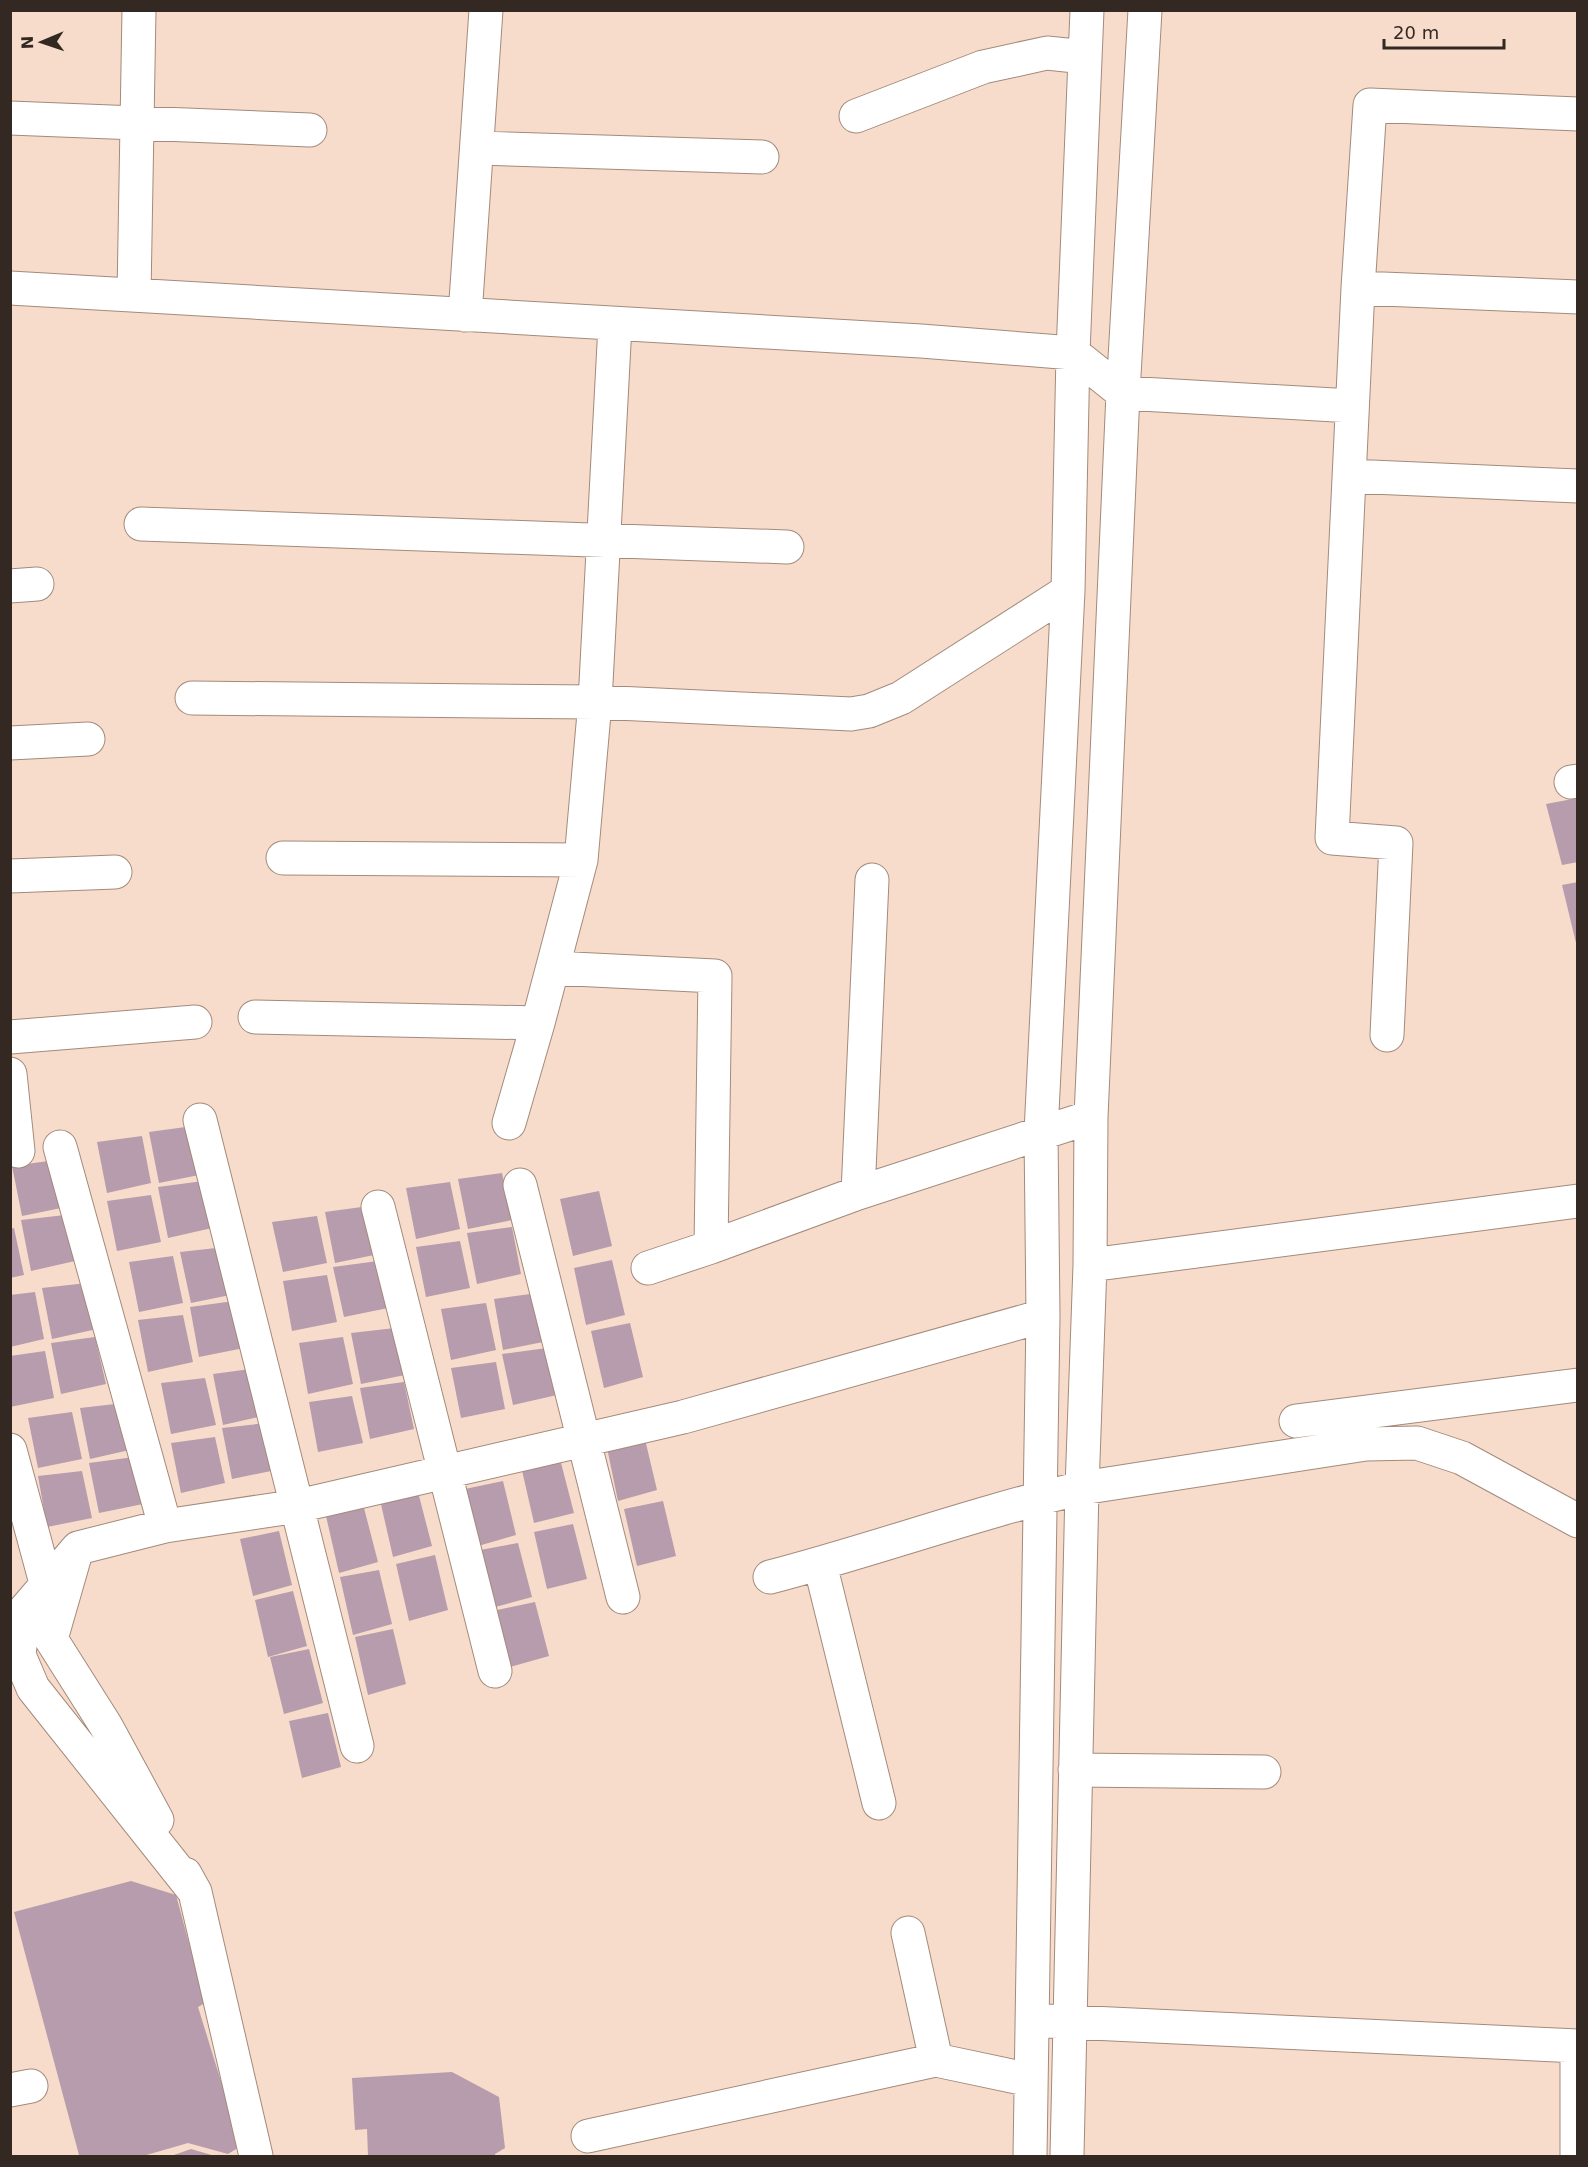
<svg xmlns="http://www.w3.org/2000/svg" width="1588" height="2167" font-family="'DejaVu Sans',sans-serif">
<rect width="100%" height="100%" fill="#f7dccb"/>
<path fill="#b69cac" d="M1578 798V862L1562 865 1546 804Z
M1578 882V947H1577L1562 885Z
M193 1126 204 1174 159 1183 149 1132Z
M142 1136 151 1183 107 1193 97 1142Z
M56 1160 66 1207 22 1216 12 1166Z
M502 1173 512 1220 468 1229 458 1179Z
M203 1181 212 1228 168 1238 158 1187Z
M450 1182 460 1229 416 1239 406 1188Z
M599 1191 612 1246 573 1256 560 1199Z
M151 1195 161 1242 117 1251 107 1201Z
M369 1206 379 1254 335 1263 325 1212Z
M65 1215 75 1261 31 1271 21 1220Z
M317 1216 327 1263 283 1272 272 1222Z
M512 1227 521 1274 477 1284 467 1233Z
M14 1228 24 1275 10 1278V1229Z
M460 1241 470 1288 426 1297 416 1247Z
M225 1247 235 1294 191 1303 180 1252Z
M173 1256 183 1303 139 1312 129 1262Z
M612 1260 625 1315 586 1325 574 1268Z
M378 1261 388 1308 344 1317 333 1267Z
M327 1275 337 1322 292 1331 283 1281Z
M87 1283 97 1329 52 1339 42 1288Z
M35 1292 44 1339 10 1347V1295Z
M538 1293 548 1341 503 1350 494 1299Z
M234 1301 244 1348 199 1357 190 1307Z
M486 1303 496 1350 451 1360 441 1309Z
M183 1315 193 1362 148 1372 138 1320Z
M630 1323 643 1377 604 1388 591 1331Z
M395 1328 405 1375 361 1384 351 1333Z
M95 1337 106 1384 61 1394 51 1343Z
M343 1337 353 1384 308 1394 299 1343Z
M547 1348 557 1395 513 1405 502 1354Z
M45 1351 54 1398 10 1407V1356Z
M496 1362 505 1409 461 1418 451 1368Z
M258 1368 267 1415 223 1425 213 1374Z
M205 1378 216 1425 171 1434 161 1383Z
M404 1382 414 1429 370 1439 360 1388Z
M352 1396 363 1443 318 1452 309 1402Z
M124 1403 134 1449 90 1459 80 1408Z
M72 1412 82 1459 38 1468 28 1418Z
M266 1423 276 1470 232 1479 222 1428Z
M644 1435 657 1490 618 1501 606 1443Z
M215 1437 225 1483 181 1493 171 1443Z
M134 1457 143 1504 99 1513 89 1463Z
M560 1459 574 1513 534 1523 521 1466Z
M82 1471 92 1518 47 1527 38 1476Z
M503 1481 516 1535 478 1546 465 1489Z
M418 1492 432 1546 393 1557 380 1500Z
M663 1501 676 1556 637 1566 624 1509Z
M364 1508 378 1562 339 1573 326 1516Z
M573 1524 587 1579 547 1589 534 1532Z
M279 1531 292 1585 253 1596 240 1539Z
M518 1543 532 1597 492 1608 480 1550Z
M435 1555 448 1610 409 1621 396 1564Z
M379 1570 392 1624 353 1635 340 1577Z
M293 1591 307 1646 268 1657 255 1600Z
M535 1602 549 1656 510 1667 497 1610Z
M393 1629 406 1684 368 1695 355 1637Z
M309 1649 323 1703 284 1714 270 1657Z
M328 1713 341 1767 302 1778 289 1721Z
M131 1881 176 1895 205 2003 198 2007 241 2146 228 2154 188 2143 143 2156H83L79 2155 14 1912Z
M452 2072 499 2097 505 2148 495 2154V2156H368L367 2129 355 2130 352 2078Z
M191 2149 215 2156H171Z"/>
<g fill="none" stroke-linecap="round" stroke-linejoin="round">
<g stroke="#a38a7b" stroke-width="35">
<path id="minor" d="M856 116 983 67 1047 53 1085 57
M10 118 310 130
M478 148 762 157
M10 288 921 341 1073 353 1123 393 1352 406
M1358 288 1578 297
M134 295 139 10
M465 315 486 10
M1349 476 1578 486
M141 524 787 547
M10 586 37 584
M192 698 595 702 851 714 869 711 901 698 1068 591
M10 743 88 739
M1571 782 1578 781
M283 858 581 860
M10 876 115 872
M553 968 715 976 711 1247
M255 1017 538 1023
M1387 1035 1396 843 1332 838 1358 288 1370 105 1578 114
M10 1037 195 1022
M10 1074 18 1151
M200 1120 357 1746
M509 1123 538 1023 581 860 595 702 615 325
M60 1147 165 1526
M520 1185 623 1597
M858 1193 872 880
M378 1207 495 1671
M1090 1265 1578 1201
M648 1268 711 1247 858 1193 1091 1117
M1296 1421 1578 1385
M10 1450 46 1583
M74 1559 51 1639 106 1726 157 1820
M820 1564 879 1803
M770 1577C874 1550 977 1512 1082 1488L1366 1444 1417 1443 1462 1458 1578 1521
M1075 1770 1264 1772
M185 1874 195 1892 256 2156
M195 1892 33 1688 19 1655 24 1611 78 1548 165 1526 298 1506 683 1417 1043 1316
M908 1933 936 2060 1030 2080
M1048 2021 1578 2046
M10 2090 31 2086
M588 2136 936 2060
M1030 2156 1043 1316 1041 1132 1068 591 1073 353 1087 10
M1067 2156 1082 1488 1090 1265 1091 1117 1123 393 1145 10
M1577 2156V2046"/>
</g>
<use href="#minor" stroke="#fff" stroke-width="33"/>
</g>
<rect width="1588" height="2167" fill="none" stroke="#332922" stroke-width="24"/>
<g transform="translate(42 42) rotate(268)" stroke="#f7dccb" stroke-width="4.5" paint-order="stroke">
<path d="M0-4.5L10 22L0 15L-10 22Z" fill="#332922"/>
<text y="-9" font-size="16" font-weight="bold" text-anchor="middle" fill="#332922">N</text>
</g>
<path d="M1384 39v9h120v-9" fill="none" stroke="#332922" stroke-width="3"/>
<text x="1393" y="39" font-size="18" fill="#332922" stroke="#f7dccb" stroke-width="4.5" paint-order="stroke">20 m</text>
</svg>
